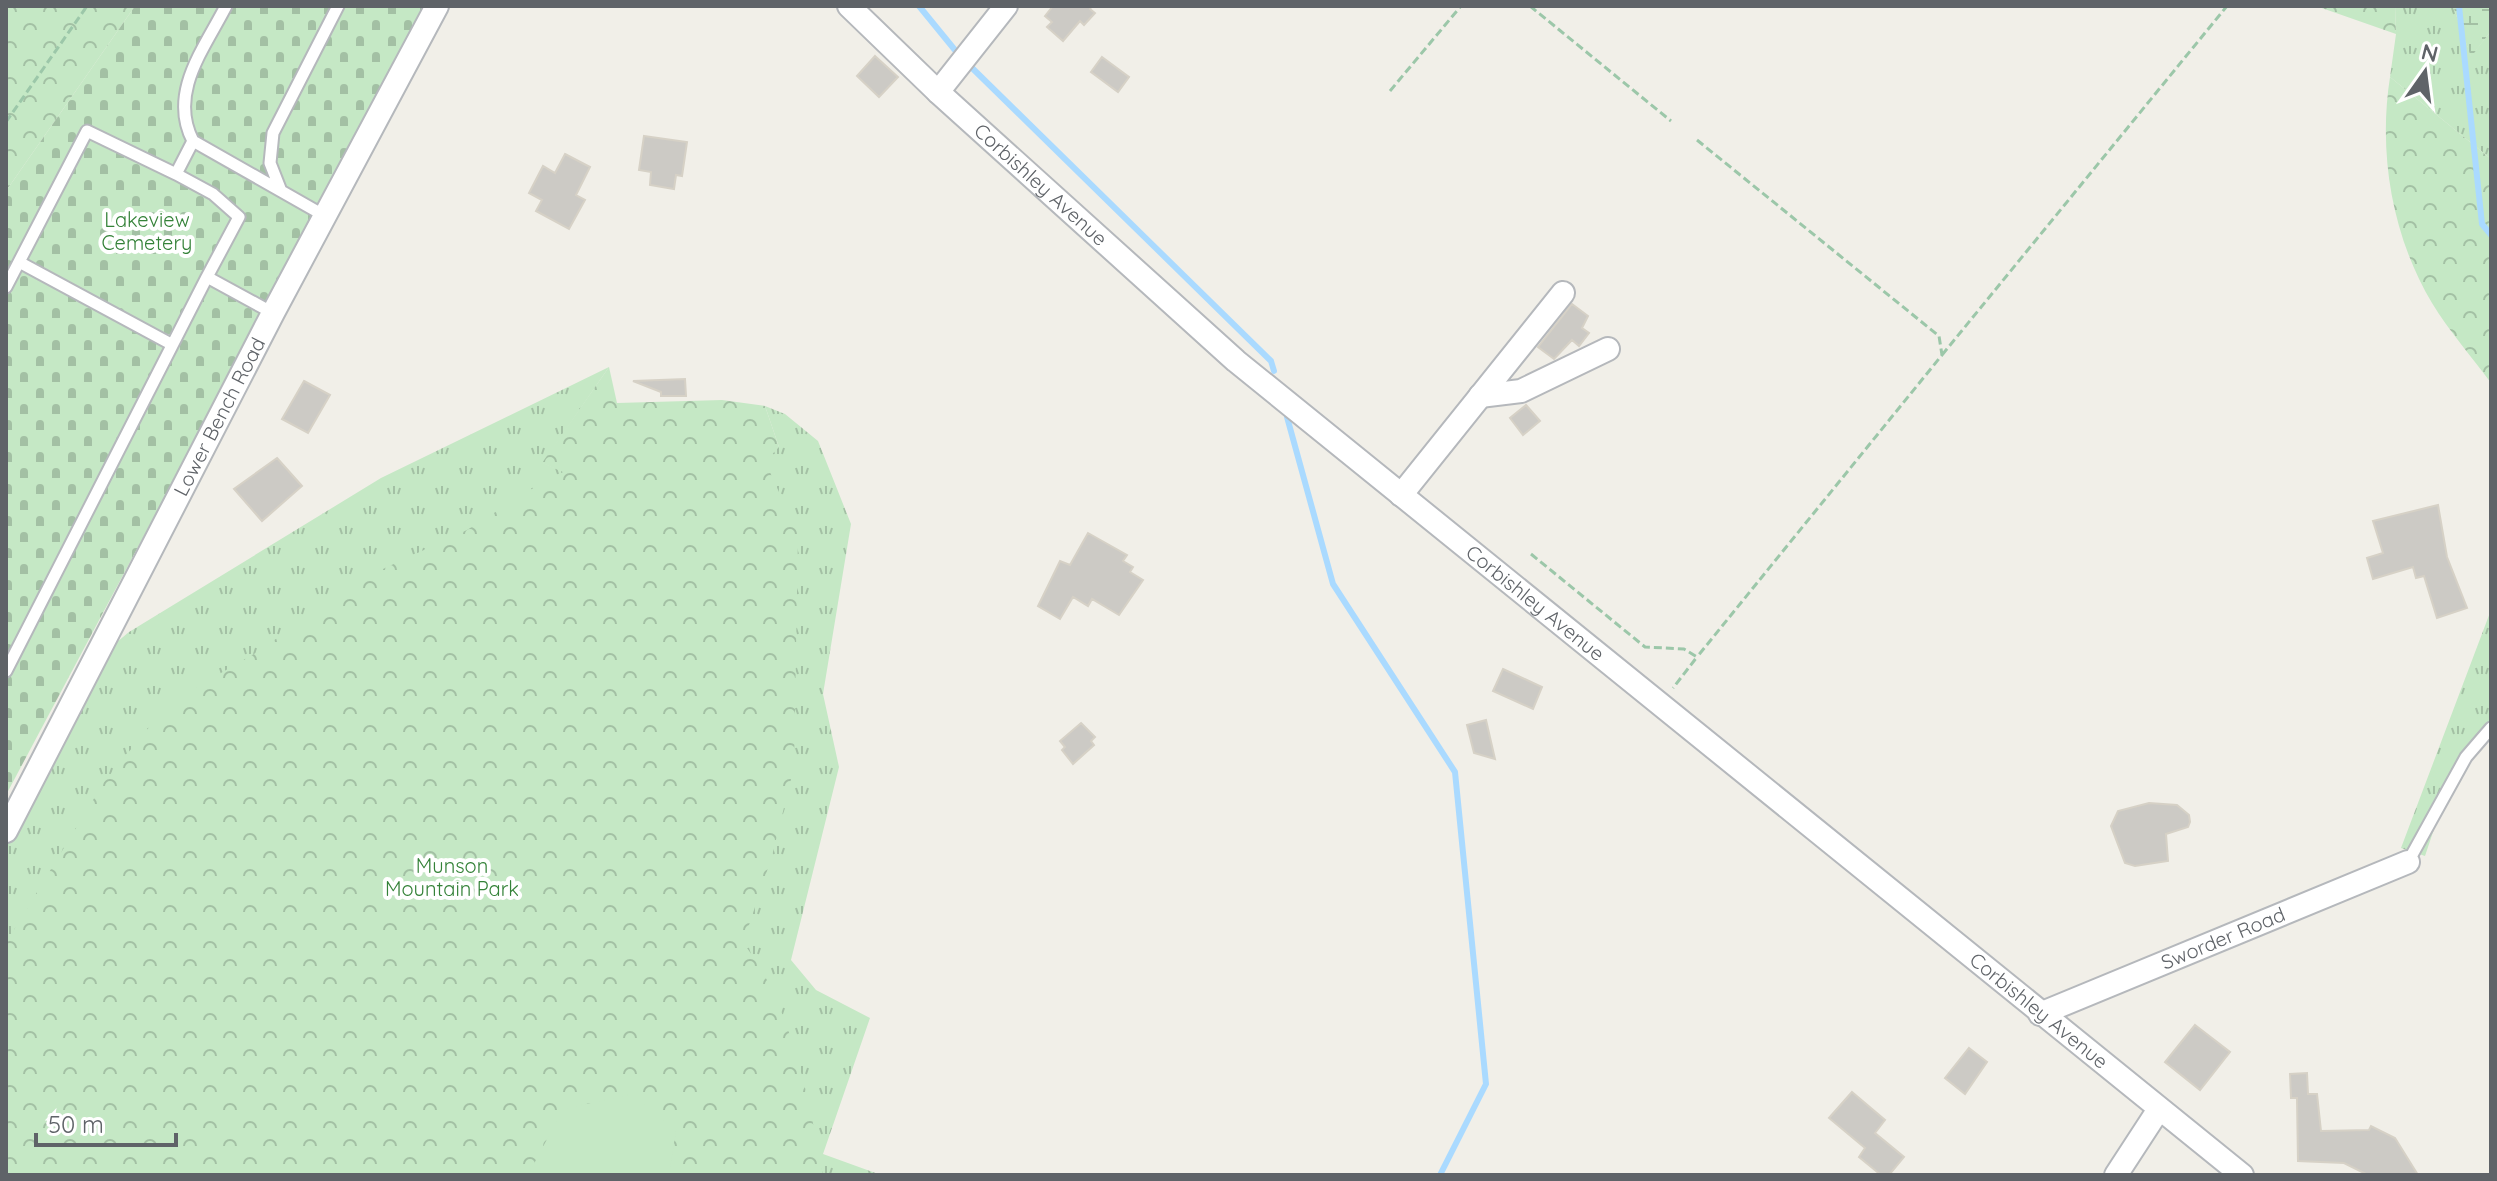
<svg xmlns="http://www.w3.org/2000/svg" width="2497" height="1181" font-family="Quicksand,sans-serif">
<defs>
<pattern id="grass-tufts" width="24" height="20" patternUnits="userSpaceOnUse" patternTransform="scale(2)"><rect width="24" height="20" fill="#c5e8c5"/><path d="M3 7l-1-3M5 7V3M7 7l1-3M15 17l-1-3M17 17v-4M19 17l1-3" fill="none" stroke="#a3c0a4"/></pattern>
<pattern id="forest-crowns" width="20" height="18" patternUnits="userSpaceOnUse" patternTransform="scale(2)"><rect width="20" height="18" fill="#c5e8c5"/><path d="M2 6a3 3 0 1 1 6 0M12 15a3 3 0 1 1 6 0" fill="none" stroke="#a3c0a4"/></pattern>
<pattern id="wetland-marsh" width="20" height="14" patternUnits="userSpaceOnUse" patternTransform="scale(2)"><rect width="20" height="14" fill="#c5e8c5"/><path d="M1 5h8M5 5V1M11 12h8M15 12V8" fill="none" stroke="#a3c0a4"/></pattern>
<pattern id="cemetery-stones" width="16" height="16" patternUnits="userSpaceOnUse" patternTransform="scale(2)"><rect width="16" height="16" fill="#c5e8c5"/><path d="M2 7V4a2 2 0 0 1 4 0v3zM10 15v-3a2 2 0 0 1 4 0v3z" fill="#a3c0a4"/></pattern>
</defs>
<rect width="100%" height="100%" fill="#f1efe8"/>
<path fill="url(#grass-tufts)" d="M2395 6H2453L2471 56 2491 31V159L2390 77 2396 34Z
M609 367 543 463 569 474 779 447 765 406 785 414 818 441 851 524 823 694 839 767 791 960 816 990 870 1018 823 1154 881 1175H6V831L99 657 129 632 381 478Z
M2491 610V733L2474 754 2438 817 2425 856 2401 848Z"/>
<path fill="url(#forest-crowns)" d="M6 6H135L6 191Z
M2316 6H2395L2396 34Z
M2390 77 2491 159V383C2472 357 2449 331 2432 303 2392 236 2378 154 2390 77Z
M609 367 617 403 722 400 765 406 779 447 762 465 769 470 798 534 794 767 772 856 743 943C790 1001 810 1102 823 1175H6V943L104 782 169 703 259 651 357 581 467 530 543 482 563 472 542 463Z"/>
<path fill="url(#wetland-marsh)" d="M2453 6H2491V31L2471 57Z"/>
<path fill="url(#cemetery-stones)" d="M135 6H426L6 795V191Z"/>
<path fill="#c5e8c5" d="M632 1094 676 1131 670 1167 686 1175H528L563 1109Z"/>
<g fill="none" stroke-linecap="round" stroke-linejoin="round">
<path stroke="#aadaff" stroke-width="6" d="M919 6 959 55
M2459 6 2482 224 2491 235
M967 63 1271 361 1274 371
M1287 417 1333 584 1455 772 1486 1084 1440 1175"/>
</g>
<path fill="#cccac5" stroke="#d6d1c6" stroke-width="2" d="M1053 6H1092L1090 9 1095 13 1084 25 1080 21 1063 41 1047 27 1052 22 1045 16Z
M875 56 898 77 879 97 857 76Z
M1102 57 1129 77 1118 92 1091 72Z
M644 136 687 142 682 176 676 175 674 189 650 185 651 172 639 170Z
M565 154 590 167 576 195 585 200 569 229 536 211 542 200 529 193 543 166 555 173Z
M1572 304 1588 316 1582 328 1589 333 1579 346 1572 340 1554 359 1538 347Z
M685 379 686 396H661V392L633 381Z
M304 381 330 395 308 433 282 419Z
M1526 405 1540 421 1523 435 1510 418Z
M277 458 302 486 262 521 234 489Z
M2438 505 2447 557 2467 608 2437 618 2424 576 2416 578 2413 567 2373 579 2367 558 2383 553 2373 521Z
M1088 533 1127 555 1123 561 1133 567 1130 572 1143 580 1119 615 1092 599 1088 606 1073 597 1060 619 1038 606 1060 561 1070 565Z
M1503 669 1542 687 1533 709 1493 691Z
M1486 720 1495 759 1474 753 1467 725Z
M1081 723 1095 737 1091 741 1094 745 1073 764 1062 750 1065 747 1060 741Z
M2149 803 2177 805 2189 815 2190 822 2188 827 2166 834 2168 861 2135 866 2125 863 2111 826 2118 811Z
M2195 1025 2230 1052 2200 1090 2165 1062Z
M1969 1048 1987 1062 1965 1094 1945 1078Z
M2307 1073 2308 1094H2317L2321 1131 2369 1130 2371 1126 2395 1138 2418 1175H2368L2344 1163 2298 1161 2297 1098H2291L2290 1074Z
M1852 1092 1885 1120 1875 1133 1904 1157 1889 1175H1881L1859 1157 1865 1148 1829 1118Z"/>
<g fill="none" stroke-linecap="round" stroke-linejoin="round">
<g stroke="#b5b8bc" stroke-width="15">
<path id="service" d="M226 6C204 49 168 93 193 141L325 216
M176 174 213 194 239 217 207 277
M281 191 270 163 273 133 338 6
M19 262 171 344
M6 287 87 131 176 174 193 141
M6 671 207 277 273 313
M2408 862 2466 757 2491 728"/>
</g>
<g stroke="#b5b8bc" stroke-width="26">
<g id="minor">
<path id="s1" d="M849 6 938 92 1236 361 2242 1175"/>
<path d="M938 92 1006 6"/>
<path d="M1480 396 1521 391 1608 349"/>
<path d="M1401 495 1563 293"/>
<path id="s2" d="M6 831 273 313 437 6"/>
<path id="s3" d="M2040 1014 2408 862"/>
<path d="M2116 1175 2159 1109"/>
</g>
</g>
<path stroke="#9cc7a9" stroke-width="3" stroke-dasharray="8 4" stroke-linecap="butt" d="M1530 6 1671 121
M1390 91 1461 6
M6 122 87 6
M1697 140 1939 336 1942 355 1697 657
M1942 355 2227 6
M1531 554 1645 647 1684 649 1697 657 1673 688"/>
<use href="#service" stroke="#fff" stroke-width="11"/>
<use href="#minor" stroke="#fff" stroke-width="22"/>
</g>
<g text-anchor="middle" stroke-width="8" stroke-linejoin="round" paint-order="stroke">
<g font-size="20" fill="#5f6368" stroke="#fff">
<text dy="7" stroke="none"><textPath href="#s1" startOffset="262">Corbishley Avenue</textPath></text>
<text dy="7" stroke="none"><textPath href="#s2" startOffset="466">Lower Bench Road</textPath></text>
<text dy="7" stroke="none"><textPath href="#s1" startOffset="910">Corbishley Avenue</textPath></text>
<text dy="7" stroke="none"><textPath href="#s3" startOffset="198">Sworder Road</textPath></text>
<text dy="7" stroke="none"><textPath href="#s1" startOffset="1558">Corbishley Avenue</textPath></text>
</g>
<g font-size="20" fill="#348238" stroke="#fff">
<text x="147" y="227">Lakeview<tspan x="147" dy="23">Cemetery</tspan></text>
<text x="452" y="873">Munson<tspan x="452" dy="23">Mountain Park</tspan></text>
</g>
</g>
<rect width="2497" height="1181" fill="none" stroke="#5f6368" stroke-width="16"/>
<g transform="translate(2425 72) rotate(14)" stroke="#ffffff" stroke-width="6" paint-order="stroke">
<path d="M0-6L14 30L0 20L-14 30Z" fill="#5f6368"/>
<text y="-12" font-size="22" font-weight="bold" text-anchor="middle" fill="#5f6368">N</text>
</g>
<path d="M36 1133v12h140v-12" fill="none" stroke="#5f6368" stroke-width="4"/>
<text x="48" y="1133" font-size="24" fill="#5f6368" stroke="#ffffff" stroke-width="6" paint-order="stroke">50 m</text>
</svg>
